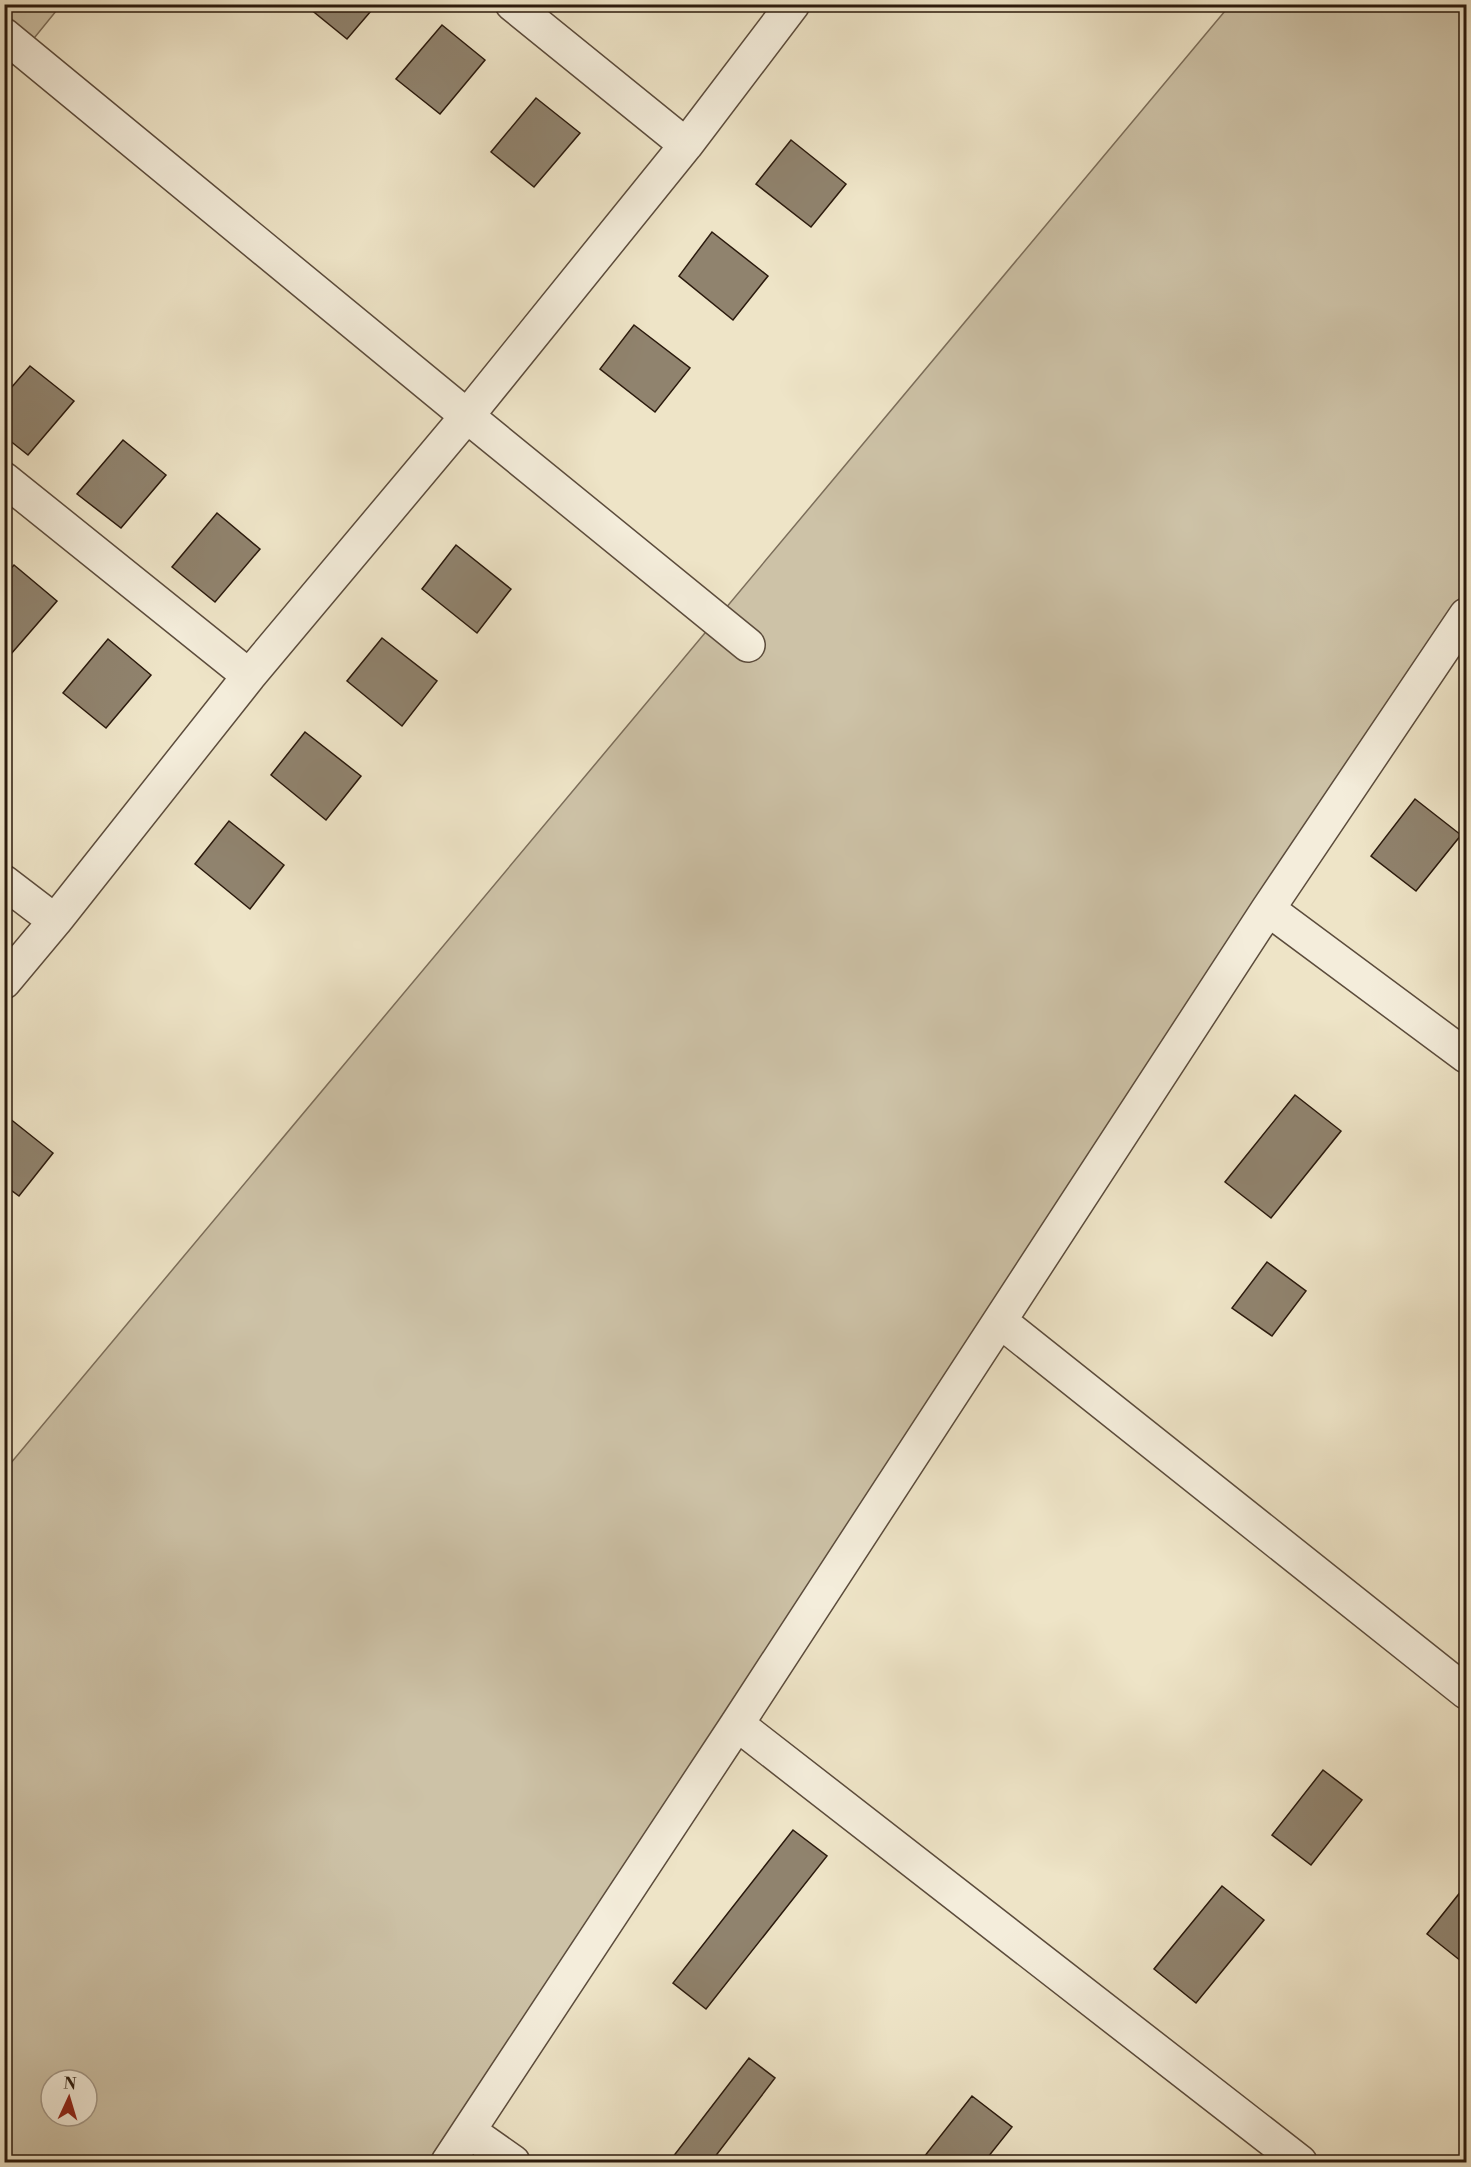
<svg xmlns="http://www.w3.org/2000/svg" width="1471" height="2167" font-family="'Libre Bodoni',serif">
<rect width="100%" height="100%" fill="#eee4c7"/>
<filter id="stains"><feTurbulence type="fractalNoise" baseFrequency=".00333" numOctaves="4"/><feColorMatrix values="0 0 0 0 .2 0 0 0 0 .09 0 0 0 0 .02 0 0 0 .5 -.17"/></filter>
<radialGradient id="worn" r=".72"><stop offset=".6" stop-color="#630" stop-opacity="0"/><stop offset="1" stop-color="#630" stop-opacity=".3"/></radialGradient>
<path fill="#cdc2a7" stroke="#7c6e5a" stroke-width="1.5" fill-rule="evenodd" d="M5 5H61L5 74Z
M1230 5H1466V603L443 2162H5V1470ZM51 2080H87V2116H51Z"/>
<path fill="#90836e" stroke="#2b1a0d" stroke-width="1.5" d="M304 4H377L347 39Z
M442 25 485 60 440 114 396 79Z
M536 98 580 133 534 187 491 152Z
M791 140 846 184 811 227 756 184Z
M712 232 768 276 733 320 679 276Z
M634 325 690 368 655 412 600 369Z
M30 366 74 401 28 455 4 436V396Z
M123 440 166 475 121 528 77 494Z
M217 513 260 549 215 602 172 567Z
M456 545 511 589 477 633 422 589Z
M14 565 57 601 11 654 4 649V576Z
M382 638 437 681 402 726 347 681Z
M108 639 151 675 106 728 63 693Z
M305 732 361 776 326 820 271 775Z
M1415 799 1461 835 1416 891 1371 856Z
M229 821 284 865 250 909 195 864Z
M1295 1095 1341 1131 1271 1218 1225 1182Z
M4 1114 53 1153 19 1196 4 1185Z
M1267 1262 1306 1291 1272 1336 1232 1308Z
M1323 1770 1362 1800 1311 1865 1272 1835Z
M793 1830 827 1856 706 2009 673 1983Z
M1466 1885V1965L1427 1934Z
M1222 1886 1264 1920 1196 2003 1154 1969Z
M749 2058 775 2078 711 2162H669Z
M972 2096 1012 2127 984 2162H920Z"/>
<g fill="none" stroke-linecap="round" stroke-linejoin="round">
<g stroke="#5c4c3c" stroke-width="36">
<path id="minor" d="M512 4 686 145
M4 35 467 416 748 645
M4 479 249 676
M4 882 55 921
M1268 909 1466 1056
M4 982 55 921 249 676 467 416 686 145 793 4
M1000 1321 1466 1692
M737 1724 1300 2162
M469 2131 513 2162
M448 2162 737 1724 1268 909 1466 615"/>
</g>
<use href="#minor" stroke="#f4eddb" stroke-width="33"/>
</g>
<rect width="1471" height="2167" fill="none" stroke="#eee4c7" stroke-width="24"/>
<rect x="6" y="6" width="1459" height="2155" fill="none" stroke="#2b1a0d" stroke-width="3"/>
<rect x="12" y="12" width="1447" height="2143" fill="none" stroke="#2b1a0d" stroke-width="1.5"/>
<g transform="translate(69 2098) rotate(4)"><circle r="28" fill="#f4eddb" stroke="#a49989" stroke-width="1.5"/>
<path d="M0-4.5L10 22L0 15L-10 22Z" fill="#8f2418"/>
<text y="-9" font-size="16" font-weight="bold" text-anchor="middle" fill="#2b1a0d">N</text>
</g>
<rect width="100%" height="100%" filter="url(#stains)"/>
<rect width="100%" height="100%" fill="url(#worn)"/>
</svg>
